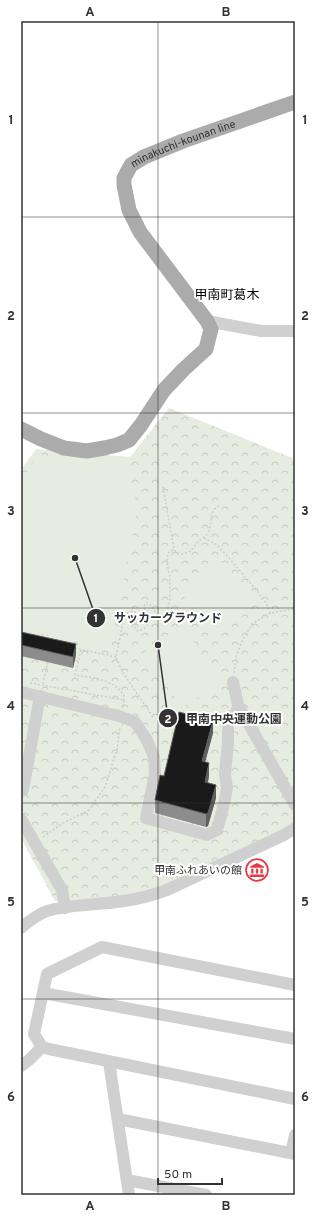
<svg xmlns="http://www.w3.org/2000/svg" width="316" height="1216" font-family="Overpass,'Noto Sans JP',sans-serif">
<defs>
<pattern id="park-crowns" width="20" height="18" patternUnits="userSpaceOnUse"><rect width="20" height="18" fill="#e6ecdf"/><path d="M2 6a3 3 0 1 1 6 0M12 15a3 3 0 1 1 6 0" fill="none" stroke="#c6cbc0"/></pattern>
</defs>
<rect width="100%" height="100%" fill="#fff"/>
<path fill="url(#park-crowns)" d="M169 408 295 459V821L291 826 167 885 121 897 75 903 55 901 21 838V470L36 449 130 457Z"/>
<path fill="#e6ecdf" d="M38 455 121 461 128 468 135 493 136 519 110 650 21 628V480Z
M222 562 251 602 210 632 181 592Z
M182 626 222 682 182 708 144 652Z"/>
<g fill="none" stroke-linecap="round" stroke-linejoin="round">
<path stroke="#cdcdcd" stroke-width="1.5" stroke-dasharray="2 2" stroke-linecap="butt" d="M163 487 174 549 176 552 182 554 191 551C193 548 196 544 199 541 203 538 208 535 209 530 213 518 207 513 220 505
M204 538 217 545 229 558 252 585 267 604 270 613
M75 648 116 657
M81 650 75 675C94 678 113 679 124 695V700
M234 673 236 657 242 641 252 624 270 613 294 609
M30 683 124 700 123 707
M43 684 48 661
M153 717 123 673 116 657 124 618 127 613 133 611C140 615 136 622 135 628L138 631 144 629 147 625 144 606 146 603H149C155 611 155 617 167 614L170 599V578L167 563 168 553 174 549
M43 837 63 823 89 810 105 787 117 749 120 727"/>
<path stroke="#d0d0d0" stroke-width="12" d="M207 321 261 331H295
M233 682 238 705 295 805
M21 692 119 716 135 722 147 740 154 757 155 774 146 818 207 835 217 830 224 804 227 788 225 774 228 742V721L237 711 238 705
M21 791 23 790 40 696
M21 819 62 890 65 908
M21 928C29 921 37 915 47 911 69 904 101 905 124 901 139 899 153 895 167 890L284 835 295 828
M295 985 102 947 47 974 34 1034 42 1047 49 1049 295 1099
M43 993 295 1039
M109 1062 129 1195
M21 1066 29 1060 42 1047
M118 1119 295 1154
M291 1153 295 1135
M127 1180 206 1195"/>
<path stroke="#ababab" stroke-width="15" id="s1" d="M21 429 41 439 64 448 87 451 104 448 117 445 129 440 141 425 164 390 183 370 206 349 211 329 207 321 140 232 129 210 124 185V178L131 165 144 157 183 141 295 102"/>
</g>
<path fill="#8c8c8c" d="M21 632 76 655 73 668 21 656Z
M213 733 205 762 209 776 208 783 216 798 208 826 206 827 155 813V800L164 776Z"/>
<path fill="#5f5f5f" d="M76 644V655L73 668V657Z
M213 721V733L202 774V761Z
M209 763V776L205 795V782Z
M216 785V798L208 826 206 827V814Z"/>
<path fill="#1a1a1a" stroke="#5f5f5f" d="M21 632 76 644 73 657 21 645Z
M179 712 213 721 202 761 209 763 205 782 216 785 208 813 206 814 155 800 160 775 164 776Z"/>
<path fill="none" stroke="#333" stroke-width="1" stroke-opacity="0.55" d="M158 21V1195M21 217H295M21 413H295M21 608H295M21 803H295M21 999H295"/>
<defs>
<g id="museum-ring" transform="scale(1.15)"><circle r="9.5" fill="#fff" stroke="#e63946" stroke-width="1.5"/><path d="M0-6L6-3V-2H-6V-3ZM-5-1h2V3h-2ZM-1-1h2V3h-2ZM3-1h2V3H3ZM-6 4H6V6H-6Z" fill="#e63946"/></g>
</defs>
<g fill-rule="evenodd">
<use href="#museum-ring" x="257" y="870"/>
</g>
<g text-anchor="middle" stroke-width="4" stroke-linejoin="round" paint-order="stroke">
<g font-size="11" fill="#333" stroke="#fff">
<text dy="4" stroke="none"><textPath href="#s1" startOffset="503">minakuchi-kounan line</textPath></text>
</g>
<g font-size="11" fill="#333" stroke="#fff" text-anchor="end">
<text x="242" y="874">甲南ふれあいの館</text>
</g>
<g font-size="13" fill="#000" stroke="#fff">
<text x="227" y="299">甲南町葛木</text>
</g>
</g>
<path fill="none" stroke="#333" stroke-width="1.5" d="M75 558L96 618M158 645L168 718"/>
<g fill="#333" stroke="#fff" stroke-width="1.5">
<circle cx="75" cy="558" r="4"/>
<circle cx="158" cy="645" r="4"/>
<circle cx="96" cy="618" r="10"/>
<circle cx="168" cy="718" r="10"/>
</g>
<g font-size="12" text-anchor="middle" font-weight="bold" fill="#fff">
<text x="96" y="622">1</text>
<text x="168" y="723">2</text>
</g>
<g font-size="12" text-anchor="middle" font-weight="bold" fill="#333" stroke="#fff" stroke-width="4" stroke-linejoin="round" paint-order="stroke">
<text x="168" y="622">サッカーグラウンド</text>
<text x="234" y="723">甲南中央運動公園</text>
</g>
<rect width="316" height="1216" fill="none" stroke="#ffffff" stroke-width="44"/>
<path d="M158 1178v6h64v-6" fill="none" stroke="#333333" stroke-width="2"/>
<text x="164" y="1178" font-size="12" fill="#333333" stroke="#ffffff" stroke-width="3" paint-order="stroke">50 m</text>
<rect x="22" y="22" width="272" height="1172" fill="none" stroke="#333" stroke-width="1.5"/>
<g font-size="13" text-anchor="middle" font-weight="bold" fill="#333">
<text x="90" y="16">A</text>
<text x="226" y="16">B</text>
<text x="11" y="124">1</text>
<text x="305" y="124">1</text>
<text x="11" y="320">2</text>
<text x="305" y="320">2</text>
<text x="11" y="515">3</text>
<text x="305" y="515">3</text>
<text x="11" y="710">4</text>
<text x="305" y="710">4</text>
<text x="11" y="906">5</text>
<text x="305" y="906">5</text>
<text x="11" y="1101">6</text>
<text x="305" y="1101">6</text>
<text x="90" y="1210">A</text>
<text x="226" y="1210">B</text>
</g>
</svg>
